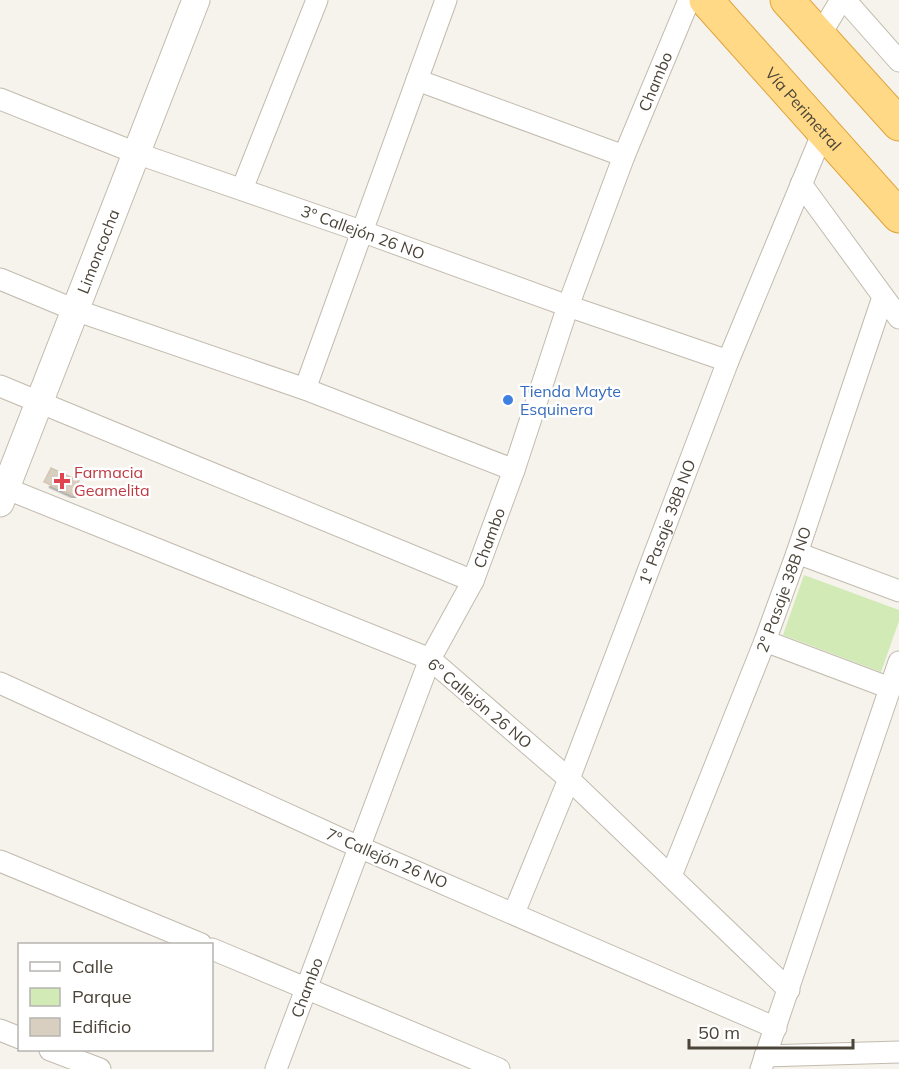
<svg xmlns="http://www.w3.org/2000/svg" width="899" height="1069" font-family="Mulish,sans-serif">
<defs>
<filter id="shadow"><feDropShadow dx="5.5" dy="5.5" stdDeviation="0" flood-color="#0004"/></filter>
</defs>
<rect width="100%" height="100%" fill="#f6f3ec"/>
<path fill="#d2eab5" d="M804 575 899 610V621L881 672 783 635Z"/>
<path fill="#d8cfc1" stroke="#d3c7b4" stroke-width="1.5" filter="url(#shadow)" d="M51 468 79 481 73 495 44 482Z"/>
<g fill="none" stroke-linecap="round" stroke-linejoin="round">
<g stroke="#c2bbae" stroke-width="23">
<g id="minor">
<path d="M845 0 899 61"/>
<path d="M820 35 841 0"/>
<path d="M417 80 624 156"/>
<path d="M0 99 136 153 361 231 568 306 728 361"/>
<path d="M801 184 899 318"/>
<path d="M242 189 317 0"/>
<path d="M0 279 75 310 305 389 514 470"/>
<path d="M0 386 473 581"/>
<path d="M305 389 446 0"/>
<path d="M0 486 430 659 569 779 789 990"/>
<path d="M797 553 899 591"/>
<path d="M765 641 890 688"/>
<path d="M0 683 359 847 776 1028"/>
<path d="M0 861 201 944"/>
<path id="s1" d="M671 876 765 641 797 553 883 297"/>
<path id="s2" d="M514 913 569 779 728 361 823 132"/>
<path d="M212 949 499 1069"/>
<path d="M0 1030 20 1038"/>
<path d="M50 1050 100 1069"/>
<path d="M765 1056 899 1052"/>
<path id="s3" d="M276 1069 430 659 473 581 514 470 568 306 624 156 689 0"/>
<path d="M761 1069 899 662"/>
</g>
</g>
<g stroke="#c2bbae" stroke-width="29">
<g id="tertiary">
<path id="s4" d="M0 503 196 0"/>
</g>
</g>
<g stroke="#e0a43c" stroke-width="35">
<g id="trunk">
<path id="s5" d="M706 0 899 216"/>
<path d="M787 0 899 124"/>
</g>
</g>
<use href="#minor" stroke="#fff" stroke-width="21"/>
<use href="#tertiary" stroke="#fff" stroke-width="27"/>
<use href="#trunk" stroke="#ffd985" stroke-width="33"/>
</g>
<circle fill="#3f7fe0" stroke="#fff" stroke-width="2" cx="508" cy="400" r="6"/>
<path fill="#e0444e" stroke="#fff" stroke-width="2" d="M59 472h6v6h6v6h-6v6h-6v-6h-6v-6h6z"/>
<g text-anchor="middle" stroke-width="5" stroke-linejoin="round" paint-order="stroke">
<g font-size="16" fill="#4b4439" stroke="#fff">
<text dy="6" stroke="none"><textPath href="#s3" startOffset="1059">Chambo</textPath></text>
<text dy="6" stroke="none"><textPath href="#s5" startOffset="146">Vía Perimetral</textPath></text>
<text transform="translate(363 232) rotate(20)" y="6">3º Callejón 26 NO</text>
<text dy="6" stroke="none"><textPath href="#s4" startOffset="270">Limoncocha</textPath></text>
<text dy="6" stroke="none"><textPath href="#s2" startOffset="420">1° Pasaje 38B NO</textPath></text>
<text dy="6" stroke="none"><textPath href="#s3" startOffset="573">Chambo</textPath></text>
<text dy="6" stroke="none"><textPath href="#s1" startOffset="308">2° Pasaje 38B NO</textPath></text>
<text transform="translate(480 703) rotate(40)" y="6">6º Callejón 26 NO</text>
<text transform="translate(387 858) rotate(23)" y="6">7º Callejón 26 NO</text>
<text dy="6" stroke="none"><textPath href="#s3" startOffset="87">Chambo</textPath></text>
</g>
<g font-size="16" fill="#366cbe" stroke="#fff" text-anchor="start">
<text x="520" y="397">Tienda Mayte<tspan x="520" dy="18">Esquinera</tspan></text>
</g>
<g font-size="16" fill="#be3a42" stroke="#fff" text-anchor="start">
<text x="74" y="478">Farmacia<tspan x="74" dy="18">Geamelita</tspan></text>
</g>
</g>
<rect x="18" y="943" width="195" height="108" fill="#ffffff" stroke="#b7b4b0" stroke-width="1.5"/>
<rect x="30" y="962" width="30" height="9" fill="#ffffff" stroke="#b7b4b0" stroke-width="1.5"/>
<text x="72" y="973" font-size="18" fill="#4b4439">Calle</text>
<rect x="30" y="988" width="30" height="18" fill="#d2eab5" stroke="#b7b4b0" stroke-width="1.5"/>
<text x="72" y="1003" font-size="18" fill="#4b4439">Parque</text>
<rect x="30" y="1018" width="30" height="18" fill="#d8cfc1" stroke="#b7b4b0" stroke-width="1.5"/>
<text x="72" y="1033" font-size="18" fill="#4b4439">Edificio</text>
<path d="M689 1039v9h164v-9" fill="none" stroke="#4b4439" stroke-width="3"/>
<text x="698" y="1039" font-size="18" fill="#4b4439" stroke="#ffffff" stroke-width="4.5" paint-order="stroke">50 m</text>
</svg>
